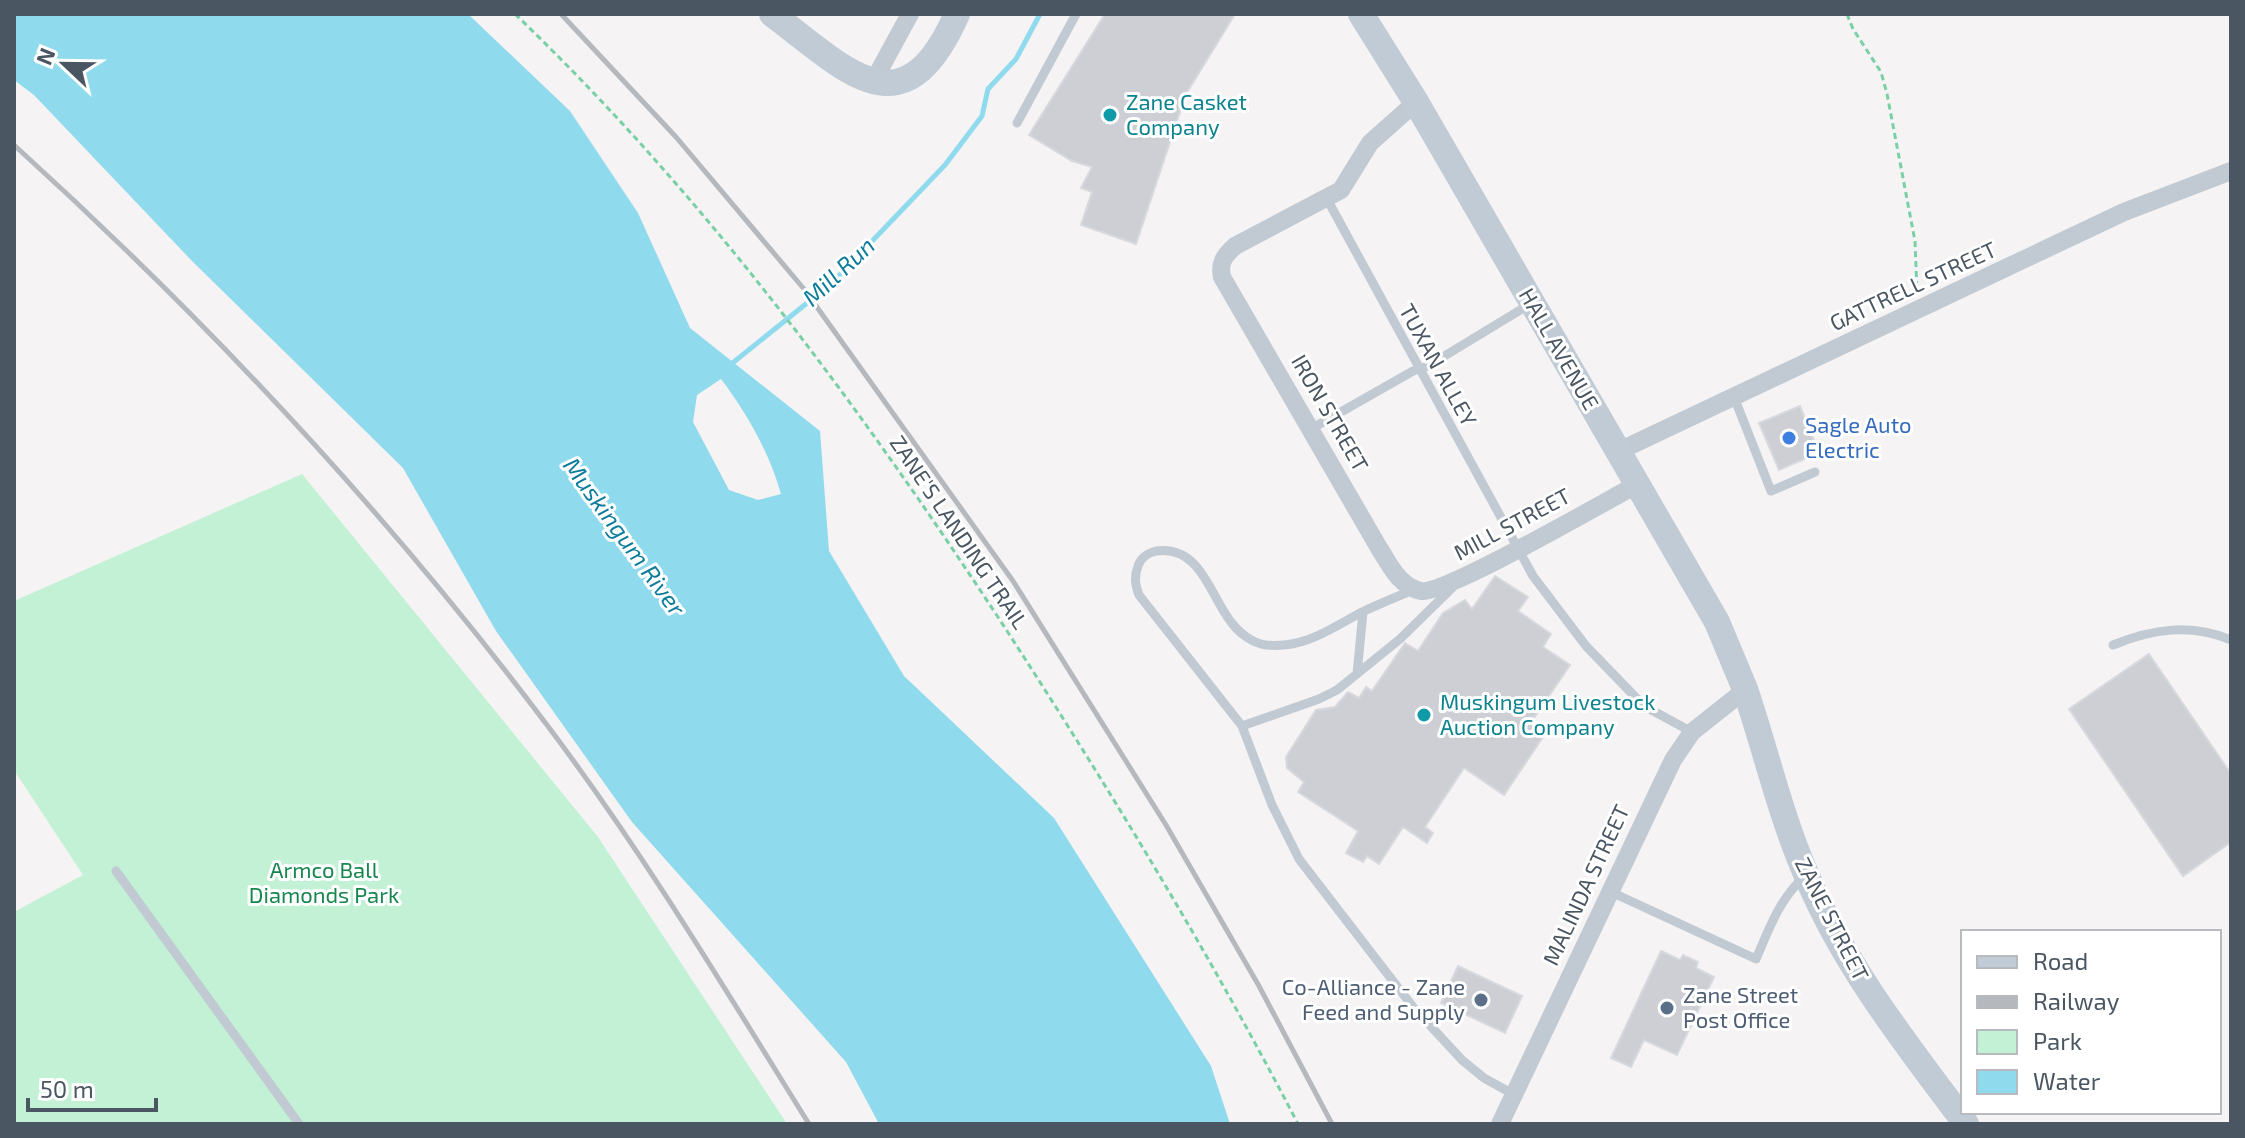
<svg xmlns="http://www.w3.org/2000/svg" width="2245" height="1138" font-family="'Exo 2',sans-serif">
<rect width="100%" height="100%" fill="#f5f3f3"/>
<path fill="#c3f1d5" d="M302 474 598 837 787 1124H14V912L83 875 14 770V601Z"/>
<path fill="#90daee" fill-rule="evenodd" d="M14 14H468L570 111 638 213 690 328 820 431 829 551 904 676 1054 818 1211 1066 1230 1124H879L846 1062 632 822 496 631 403 468 192 261 34 95 14 80ZM721 379C747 413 770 454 781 494L758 500 729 490 693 422 697 395Z"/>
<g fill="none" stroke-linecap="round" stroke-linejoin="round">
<path stroke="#90daee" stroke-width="5" d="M730 365 832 283 945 165 982 116 988 89 1016 59 1040 14"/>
</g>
<path fill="#cdcfd5" stroke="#d7d9de" stroke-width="2" d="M1105 14H1235L1186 94 1136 244 1081 225 1092 192 1081 188 1092 167 1072 161 1029 135Z
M1800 406 1819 453 1779 470 1759 423Z
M1495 576 1528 597 1518 611 1551 634 1543 647 1570 665 1532 721 1547 731 1504 795 1464 768 1425 827 1433 833 1427 843 1403 827 1379 864 1367 856 1363 862 1346 853 1358 831 1298 792 1304 782 1287 768 1286 757 1316 710 1335 707 1348 692 1359 698 1366 687 1372 691 1405 643 1418 651 1443 613 1465 600 1472 609Z
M2149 654 2231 774V842L2183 876 2069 709Z
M1661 951 1680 960 1683 955 1698 962 1696 968 1714 977 1677 1055 1644 1040 1631 1067 1611 1058Z
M1458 966 1522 996 1505 1033 1441 1003Z"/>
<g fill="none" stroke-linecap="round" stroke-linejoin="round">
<path stroke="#7ad0a6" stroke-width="3" stroke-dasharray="6 4" stroke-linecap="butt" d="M515 14C707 198 864 412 1009 634 1112 793 1211 956 1298 1124
M1847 14 1853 29 1881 72 1887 94 1915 241 1917 292"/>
<path stroke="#c1cad2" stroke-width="9" d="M1017 123 1076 14
M1327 199 1533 576 1586 646 1644 706 1692 732
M1734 397 1771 491 1815 472
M1311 429 1413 371 1428 366 1530 304
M1413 590C1396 597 1379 604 1362 612 1330 629 1304 649 1266 645 1252 643 1239 633 1231 622 1210 596 1201 545 1156 551 1148 553 1141 557 1138 566 1134 577 1135 584 1139 595L1242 726 1272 805 1299 859 1413 1007 1462 1060 1484 1078 1513 1094
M2113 645C2152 629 2191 623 2231 640
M1357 674 1363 612
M1242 726 1319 699 1337 690 1400 639 1453 587
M116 871 299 1124
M1609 891 1756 959C1769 929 1779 900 1803 878"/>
<path stroke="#c1cad2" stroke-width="18" d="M873 82 910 14
M1416 102 1370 143 1341 190 1235 246C1224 256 1219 263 1222 277L1379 548C1390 565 1399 586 1421 591 1444 595 1606 501 1638 484
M1619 451 2124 212 2231 171
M1500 1124 1673 760 1692 732 1745 690"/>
<path stroke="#c1cbd6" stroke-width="26" d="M772 14C847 70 903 136 957 14
M1361 14 1416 102 1717 622C1726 644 1736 667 1745 689 1766 751 1780 814 1806 874 1844 966 1907 1045 1966 1124"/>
<path stroke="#b5b8bd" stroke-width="5" d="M561 14 676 137 804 289 1013 581 1166 825 1259 986 1332 1124
M14 145C208 321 389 515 547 725 643 852 725 989 809 1124"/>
</g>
<g fill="#0f9aa8" stroke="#fff" stroke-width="3">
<circle cx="1110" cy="115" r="8"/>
<circle cx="1424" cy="715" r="8"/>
</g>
<circle fill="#3f7fe0" stroke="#fff" stroke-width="3" cx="1789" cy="438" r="8"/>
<g fill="#5c6f8a" stroke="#fff" stroke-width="3">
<circle cx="1481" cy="1000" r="8"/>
<circle cx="1667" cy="1008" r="8"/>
</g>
<g text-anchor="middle" stroke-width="6" stroke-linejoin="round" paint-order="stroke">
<g font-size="22" fill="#0d838f" stroke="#fff" text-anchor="start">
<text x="1126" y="110">Zane Casket<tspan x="1126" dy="25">Company</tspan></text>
<text x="1440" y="710">Muskingum Livestock<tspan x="1440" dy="25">Auction Company</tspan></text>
</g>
<g font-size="22" fill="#4a5661" stroke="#fff">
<text transform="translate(1913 286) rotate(-25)" y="8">GATTRELL STREET</text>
<text transform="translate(1559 349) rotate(60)" y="8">HALL AVENUE</text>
<text transform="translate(1438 365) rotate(61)" y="8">TUXAN ALLEY</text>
<text transform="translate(1330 413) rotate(60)" y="8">IRON STREET</text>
<text transform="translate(1512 524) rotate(-28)" y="8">MILL STREET</text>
<text transform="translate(959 532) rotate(56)" y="8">ZANE'S LANDING TRAIL</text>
<text transform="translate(1586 885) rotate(-65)" y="8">MALINDA STREET</text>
<text transform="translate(1832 919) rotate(63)" y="8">ZANE STREET</text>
</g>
<g font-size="22" fill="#366cbe" stroke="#fff" text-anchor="start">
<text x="1805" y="433">Sagle Auto<tspan x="1805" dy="25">Electric</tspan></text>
</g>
<g font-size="22" fill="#17864f" stroke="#fff">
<text x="324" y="878">Armco Ball<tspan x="324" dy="25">Diamonds Park</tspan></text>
</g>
<g font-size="22" fill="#4e5e75" stroke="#fff" text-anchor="end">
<text x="1465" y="995">Co-Alliance - Zane<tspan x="1465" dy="25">Feed and Supply</tspan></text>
<text x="1683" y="1003" text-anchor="start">Zane Street<tspan x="1683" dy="25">Post Office</tspan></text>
</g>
<g font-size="24" font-style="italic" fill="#0c7c9b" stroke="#fff">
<text transform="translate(839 272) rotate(-43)" y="8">Mill Run</text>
<text transform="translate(624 537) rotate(54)" y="8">Muskingum River</text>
</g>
</g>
<rect width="2245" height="1138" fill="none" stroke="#4a5661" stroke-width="32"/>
<rect x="1961" y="930" width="260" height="184" fill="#ffffff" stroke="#b7bbc0" stroke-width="2"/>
<rect x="1977" y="956" width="40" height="12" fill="#c1cbd6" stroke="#b7bbc0" stroke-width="2"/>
<text x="2033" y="970" font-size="24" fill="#4a5661">Road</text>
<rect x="1977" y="996" width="40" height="12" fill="#b5b8bd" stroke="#b7bbc0" stroke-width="2"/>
<text x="2033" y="1010" font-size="24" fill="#4a5661">Railway</text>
<rect x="1977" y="1030" width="40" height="24" fill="#c3f1d5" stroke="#b7bbc0" stroke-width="2"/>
<text x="2033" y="1050" font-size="24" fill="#4a5661">Park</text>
<rect x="1977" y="1070" width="40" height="24" fill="#90daee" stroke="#b7bbc0" stroke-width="2"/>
<text x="2033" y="1090" font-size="24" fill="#4a5661">Water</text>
<g transform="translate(64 64) rotate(292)" stroke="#ffffff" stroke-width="6" paint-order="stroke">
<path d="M0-6L14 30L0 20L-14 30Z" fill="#4a5661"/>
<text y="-12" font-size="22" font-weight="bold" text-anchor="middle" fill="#4a5661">N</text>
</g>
<path d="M28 1098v12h128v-12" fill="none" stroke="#4a5661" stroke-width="4"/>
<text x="40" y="1098" font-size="24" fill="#4a5661" stroke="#ffffff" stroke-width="6" paint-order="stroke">50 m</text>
</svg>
